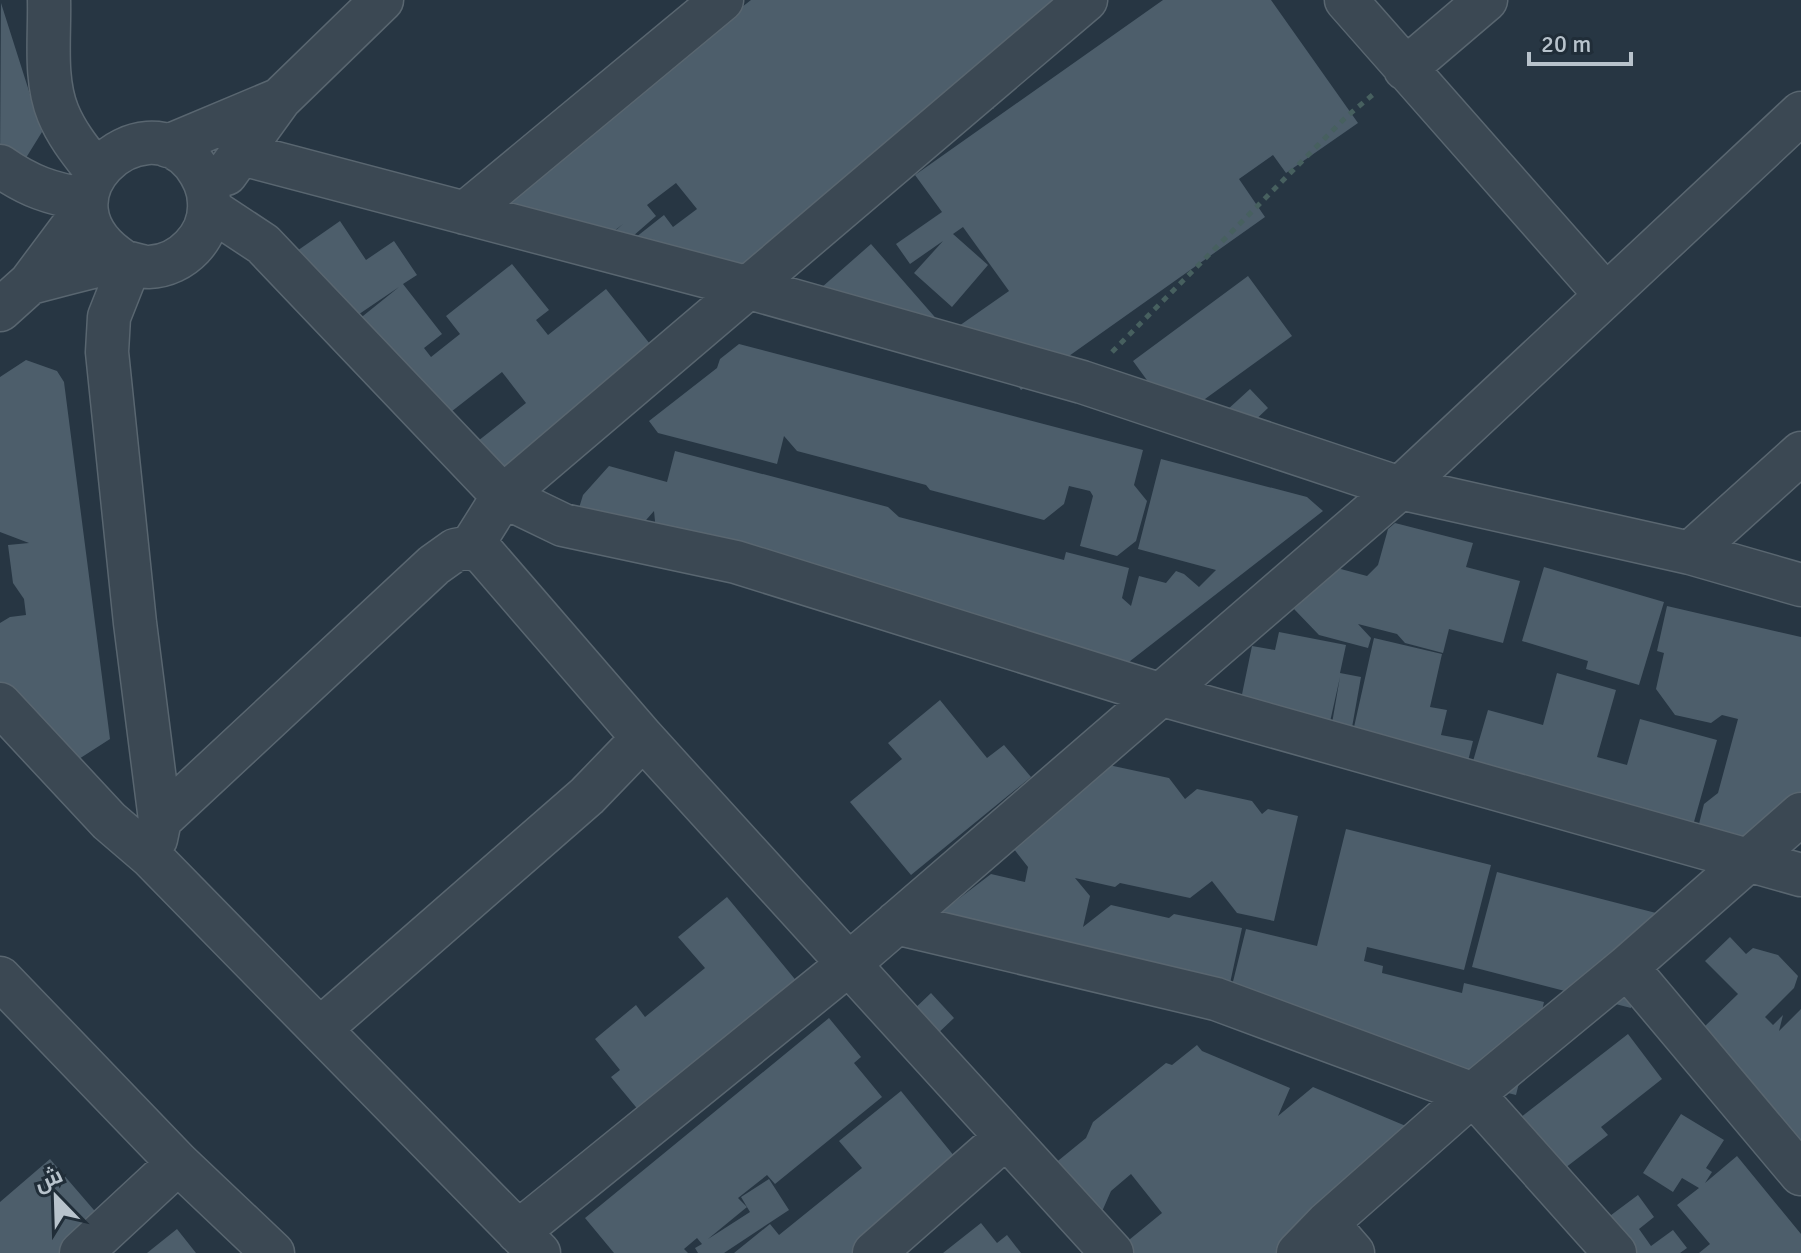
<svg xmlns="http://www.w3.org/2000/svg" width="1801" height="1253" font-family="Signika,Cairo,sans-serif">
<rect width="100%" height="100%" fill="#273643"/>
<path fill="#4d5e6b" d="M751 0H1089L977 87 994 109 976 105 736 293 607 260 664 215 673 227 697 209 676 183 647 205 656 216 609 257 599 245 623 224 586 253 479 212Z
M1163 0H1271L1358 123 1286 173 1273 155 1239 179 1265 217 1021 390 996 355 946 335 1009 291 963 227 953 234 988 265 952 307 914 273 943 241 910 264 896 244 942 212 915 175Z
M1 3 42 132 16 174 0 166Z
M340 221 366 260 394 241 417 275 403 284 442 334 424 348 431 357 460 334 446 316 512 264 549 310 536 320 548 335 606 289 662 359 495 491 464 452 526 403 502 372 433 426 353 324 399 287 343 325 294 253Z
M871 244 940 323 813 295Z
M1248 276 1292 336 1176 420 1133 361Z
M739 344 1143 450 1134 485 1147 501 1136 541 1117 556 1080 546 1093 496 1090 491 1069 486 1064 504 1044 520 930 490 926 485 797 451 784 436 777 464 658 433 649 421 717 368 720 359Z
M26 360 57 371 64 382 110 739 68 766 0 706V623L10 617 26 615 24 599 13 583 8 545 29 543 0 532V377Z
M1250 389 1268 408 1233 441 1215 421Z
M675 451 888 507 899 517 1064 560 1066 552 1129 568 1122 598 1131 606 1139 576 1166 583 1176 571 1184 574 1199 587 1216 570 1138 549 1161 459 1307 497 1323 511 1125 665 656 531 654 511 632 536 575 521 583 495 609 466 667 482Z
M1395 523 1473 543 1466 567 1520 581 1503 643 1449 629 1443 653 1405 643 1397 634 1358 624 1371 638 1368 648 1319 635 1294 609 1337 568 1367 576 1378 565 1388 529Z
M1544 567 1664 602 1639 685 1586 669 1588 661 1522 641Z
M1667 606 1801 637V819L1764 847 1697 832 1704 804 1718 793 1738 719 1722 715 1711 723 1675 715 1656 689 1664 653 1657 651Z
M1279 632 1346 645 1340 673 1361 677 1351 733 1331 729 1340 677 1330 722 1240 704 1252 646 1275 650Z
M1374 638 1442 654 1430 707 1447 710 1441 735 1473 741 1468 761 1352 736Z
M1557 673 1616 690 1597 757 1627 765 1640 719 1717 740 1692 829 1471 768 1488 710 1543 725Z
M940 700 987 758 1004 745 1031 777 911 875 850 802 902 759 888 743Z
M1104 764 1169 778 1185 799 1197 789 1252 801 1262 814 1268 809 1298 816 1274 921 1237 913 1212 881 1190 898 1120 883 1115 887 1075 878 1090 896 1083 927 1111 905 1169 918 1174 914 1242 928 1224 1011 931 920 991 874 1025 882 1028 867 1006 839Z
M1346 829 1491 865 1464 970 1367 947 1364 961 1383 966 1382 973 1462 993 1464 983 1544 1002 1538 1028 1533 1026 1516 1095 1223 1022 1246 929 1317 946Z
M1497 872 1656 913 1631 1008 1472 967Z
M727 897 803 989 645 1118 611 1077 620 1070 595 1039 636 1005 645 1017 705 968 678 937Z
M1730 937 1746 954 1753 948 1778 955 1798 976 1794 988 1765 1017 1773 1025 1783 1015 1779 1031 1801 1009V1152L1702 1029 1738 994 1705 961Z
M931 993 954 1018 934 1037 910 1013Z
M829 1018 861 1057 854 1063 882 1097 775 1184 767 1175 738 1198 747 1207 708 1239 750 1212 741 1197 769 1179 789 1210 724 1253H698L695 1248 702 1244 697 1238 684 1249 688 1253H614L585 1218Z
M1628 1034 1662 1079 1601 1127 1608 1135 1539 1188 1512 1124Z
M1197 1045 1202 1051 1290 1088 1278 1116 1313 1087 1413 1129 1287 1253H1113L1162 1213 1131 1174 1111 1191 1093 1232 1037 1178 1086 1138 1093 1122 1166 1063 1172 1065Z
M901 1091 977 1184 893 1253H734L770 1224 779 1235 862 1168 839 1141Z
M1681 1114 1724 1140 1706 1168 1712 1172 1705 1183 1737 1156 1801 1234V1253H1699L1710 1244 1677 1205 1699 1188 1682 1178 1673 1192 1643 1173Z
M50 1159 112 1231 86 1253H0V1202Z
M1638 1195 1654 1217 1639 1229 1651 1246 1673 1230 1687 1248 1680 1253H1602L1587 1233Z
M981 1223 997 1243 1007 1235 1021 1253H943Z
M177 1229 196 1253H147Z"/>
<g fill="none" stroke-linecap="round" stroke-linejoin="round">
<g stroke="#596670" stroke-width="45">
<path id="minor" d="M49 0C50 36 44 79 58 113 67 135 82 153 96 171
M1346 0 1605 294
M1405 69 1486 0
M168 146 280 99
M242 154 746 287 1082 382 1400 488 1690 553 1801 585
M0 166C30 187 50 193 86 200
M226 174 280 99 382 0
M210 209 263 244 503 496 563 525 736 562 1159 694 1801 875
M465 213 722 0
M130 264 109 317 107 352 135 623 160 820 156 839
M30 283C60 276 90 266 119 262 129 261 139 267 149 267 182 266 211 236 209 203 209 188 203 176 194 164 142 99 28 199 123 261
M0 310 30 283 86 208
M471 547 503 496 1086 0
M1690 553 1801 453
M0 704 109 821 151 857 539 1253
M160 820 434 565 455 550 471 547 484 554 643 738 1112 1253
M896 923 1216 999 1473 1094 1615 1253
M1627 967 1801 1174
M0 978 178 1163 273 1253
M320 1029 587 796 643 738
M1327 1223 1353 1253
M518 1232 850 963 1400 488 1801 113
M81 1253 178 1163
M874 1253 1006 1137
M1298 1253 1327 1223 1473 1094 1627 967 1801 814"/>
</g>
<path stroke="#47605f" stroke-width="5" stroke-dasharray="6 6" stroke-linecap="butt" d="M1112 352 1346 117 1376 92"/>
<use href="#minor" stroke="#3b4853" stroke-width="42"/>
</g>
<g transform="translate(56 1197) rotate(337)" stroke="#202d38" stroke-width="6" paint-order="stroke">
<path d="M0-6L14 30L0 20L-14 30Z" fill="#b8c3cc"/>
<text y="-12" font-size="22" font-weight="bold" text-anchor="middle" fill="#b8c3cc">ش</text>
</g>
<path d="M1529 52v12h102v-12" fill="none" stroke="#b8c3cc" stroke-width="4"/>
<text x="1541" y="52" font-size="24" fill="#b8c3cc" stroke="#202d38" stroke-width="6" paint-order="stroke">20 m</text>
</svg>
